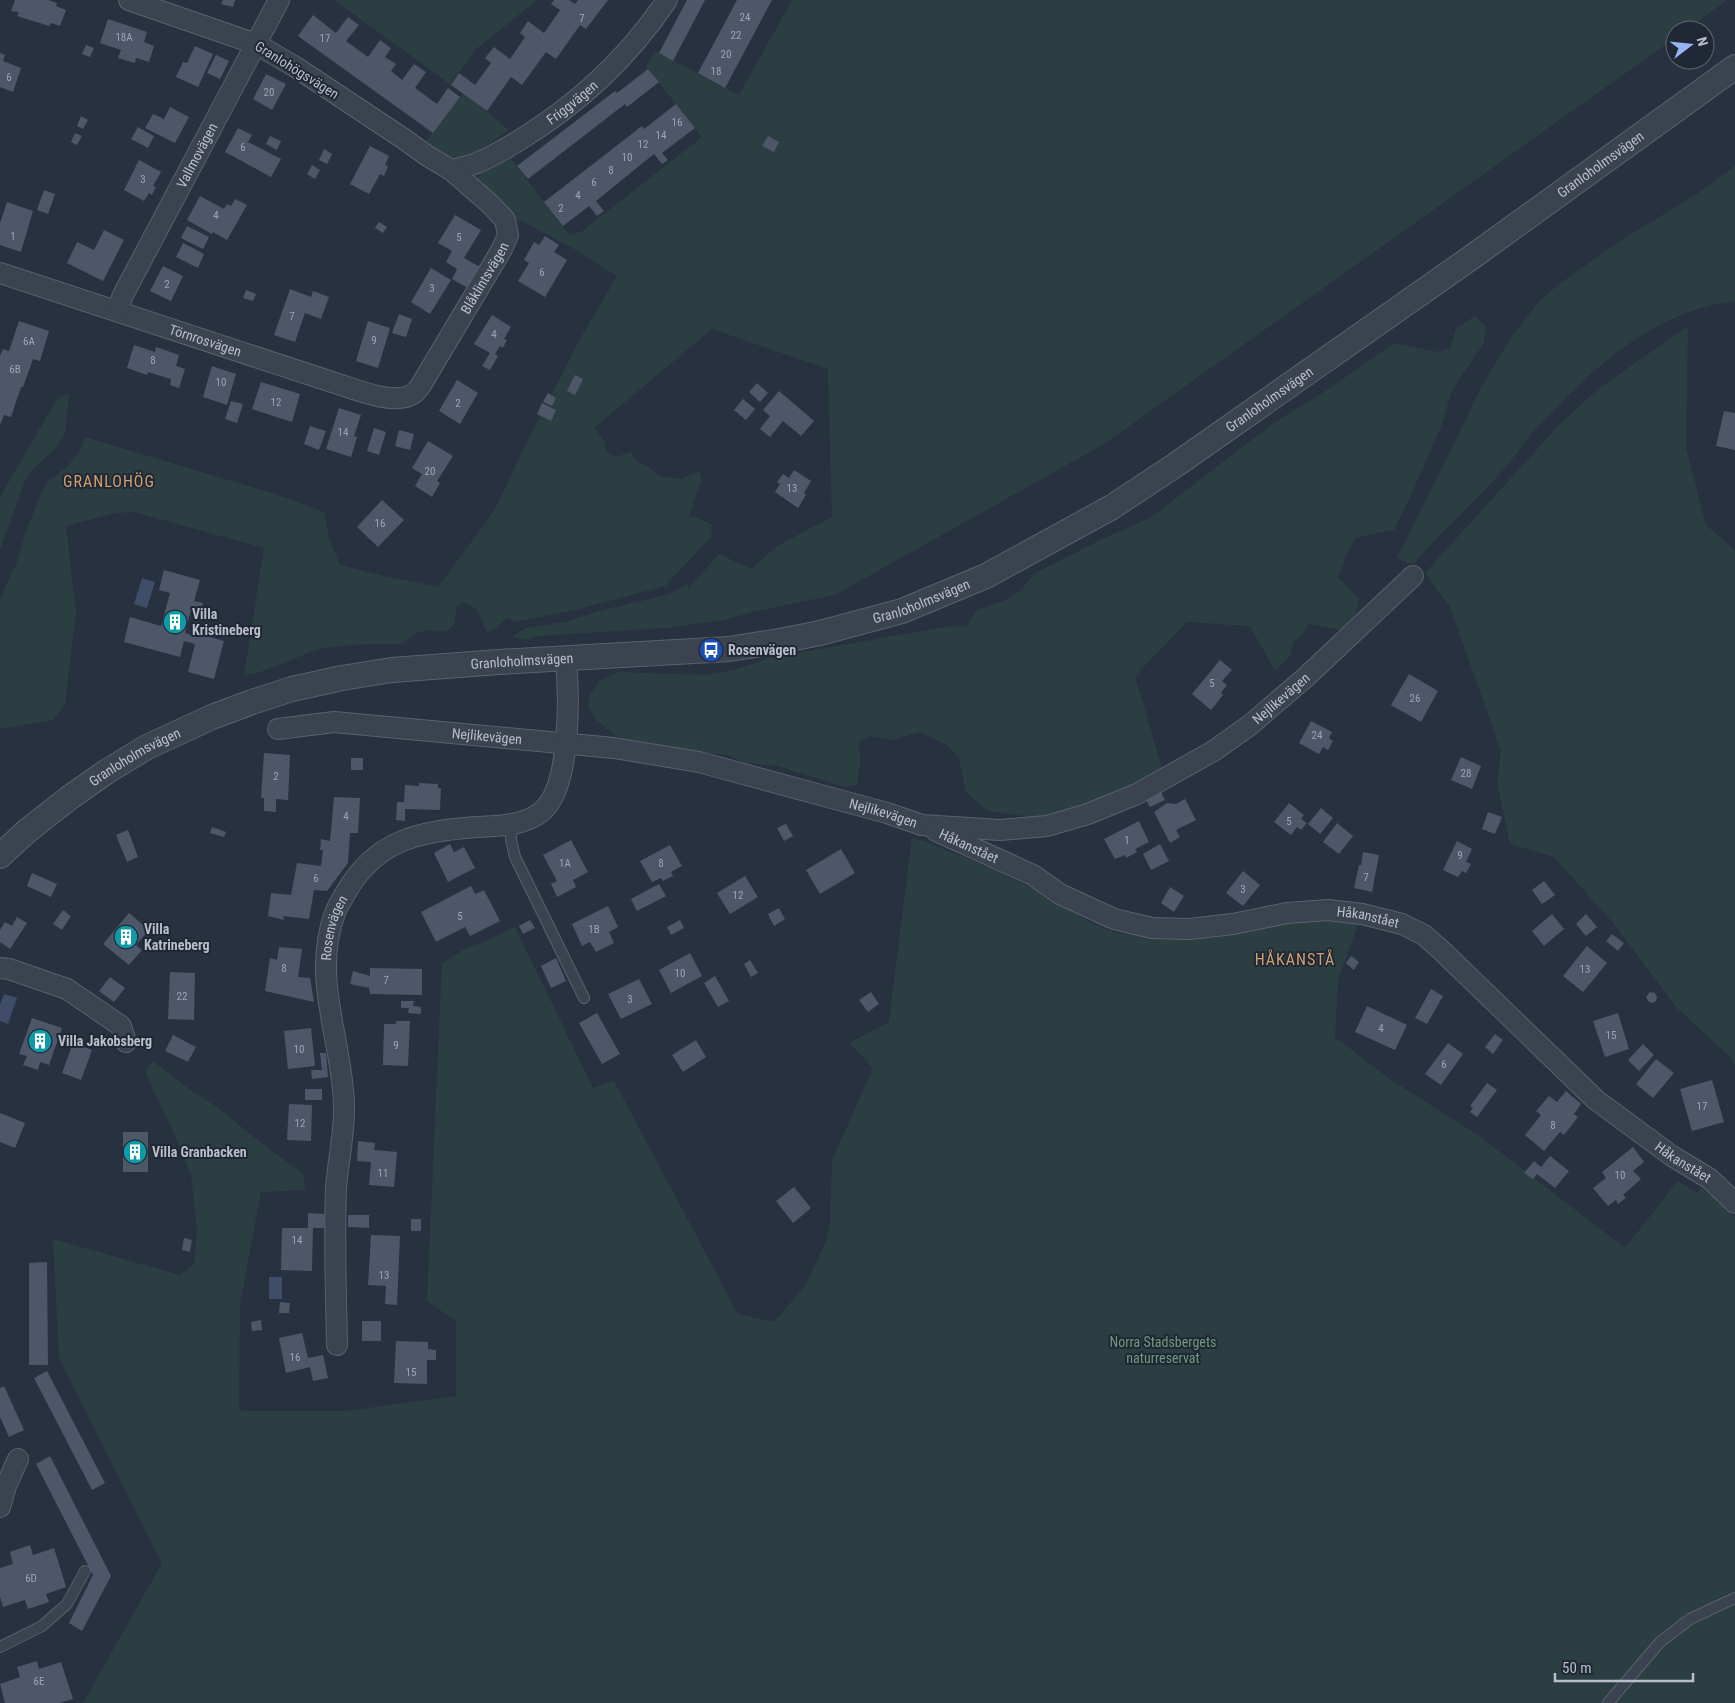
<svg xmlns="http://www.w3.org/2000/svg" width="1735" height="1703" font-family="'Roboto Condensed',sans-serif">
<rect width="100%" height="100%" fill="#283140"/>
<path fill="#2b3f42" d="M334 0H537L475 50 450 84Z
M792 0H1727L1686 30H1675V38L1104 444 835 595 757 611 723 620 666 628 538 636 528 640 512 637 525 628 565 622 596 612 670 594 688 583V589L719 554 751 569 777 546 832 517 828 369 712 329 594 428 605 442 606 451 616 457 631 452 637 462 647 466 660 476 681 479 691 474 700 472 701 480 689 516 699 518 712 525 711 537 665 586 579 609 515 622 507 618 494 630 487 632 476 609 464 602 457 606 454 625 445 632C424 629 417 630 402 644 374 645 344 643 317 650 292 658 270 671 244 676L264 548 134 512 116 513 66 526 76 612 65 705 53 720 0 729V599L17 562 26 531 40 496 48 481 67 467 80 451 85 437 275 494 324 512 329 538 340 565 383 576 438 587 494 511 528 440 580 339 617 276 576 250 512 216 479 188 477 178 480 172 509 156 569 235 581 232 702 137 646 66 655 51 739 95Z
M463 93 509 130C492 141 467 164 445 156 438 153 431 148 424 144Z
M1735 166V301C1649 312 1588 373 1532 433 1522 445 1514 458 1504 469 1475 502 1443 530 1414 563L1408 564 1397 558 1483 384 1512 336 1539 301 1562 282 1614 245 1701 191Z
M1475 316 1486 326 1484 343 1452 390 1442 424 1409 500 1394 530C1381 533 1368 534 1355 539L1348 551 1338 577 1359 599 1355 616 1340 630 1309 624 1300 637 1293 642 1291 655 1275 671 1250 626 1187 622 1135 676 1163 772 1114 799 1059 814 1030 817 987 811 966 792 959 758 947 745 920 732 893 740 869 736 859 742 860 762 857 785 845 787 778 766 745 763 728 755 671 749 616 736 595 719 589 708V696L599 681 618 672 707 675 733 670 762 661 773 654 797 653 944 627 967 626 977 610 1008 599 1021 590 1034 574 1102 539 1150 518 1275 422 1327 390 1394 343 1437 352 1450 348 1456 328Z
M1688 326 1686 448 1706 525 1735 550V1065L1728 1055 1677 1008 1614 924 1554 857 1510 844 1497 783 1501 751 1450 607 1425 573 1559 425 1598 389Z
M69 394 65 432 57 447 34 468 25 481 0 550V497L58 397Z
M912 838 922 841V840L998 871 1041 893 1086 920 1113 932 1153 938H1191L1298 917 1359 921 1338 980 1335 1037 1391 1080 1478 1135 1625 1248 1678 1181 1697 1193 1702 1188 1735 1217V1703H83L162 1563 59 1357 53 1239 180 1275 194 1264 197 1230 191 1175 177 1140 145 1072 153 1061 189 1089 217 1107 270 1150 303 1173 305 1190 261 1192 240 1304 239 1406 241 1411H346L456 1396V1321L427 1301 442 963 470 946 481 943 515 927 593 1088 614 1081 738 1314 774 1322 804 1287 825 1244 830 1223 832 1160 873 1068 849 1043 889 1022Z"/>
<path fill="#3f4d68" d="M142 578 155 582 147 608 134 604Z
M4 994 17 998 8 1024 0 1021V1005Z
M269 1277H282V1299H269Z"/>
<path fill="#4e5769" d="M15 0H48L57 3 56 6 66 10 60 26 51 23 49 26 17 16 19 12 11 11Z
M223 0H235L233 7 221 4Z
M554 0H569L575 4 578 0H608L586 29 580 25 556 59 546 52 522 85 511 77 487 111 451 85 459 73 475 85 491 63 485 58 494 47 510 59 525 37 520 33 528 21 544 33 560 10 551 4Z
M687 0H705L673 61 659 53Z
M737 0H772L725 88 698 73Z
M313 15 336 33 348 17 359 25 346 41 368 57 380 40 391 48 385 57 396 64 391 71 402 80 414 64 426 72 415 88 437 104 448 88 460 97 433 133 298 36Z
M108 19 147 32 144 42 154 46 149 62 136 58 135 63 118 58 121 50 100 43Z
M86 45 94 48 90 57 82 54Z
M195 46 213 54 198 87 176 77 183 62 187 63Z
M0 53 5 55 3 61 21 68 13 92 0 87Z
M216 55 229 61 220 79 207 73Z
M648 69 659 82 627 107 625 104 528 179 517 166 615 91 617 93Z
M266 74 286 84 272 110 253 99Z
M676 104 695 128 662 153 668 160 662 164 654 154 596 201 604 211 597 216 589 206 563 226 544 202 642 126 644 129Z
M170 107 189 117 175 143 145 128 153 114 164 119Z
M81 116 88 120 83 129 77 126Z
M138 127 154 136 148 148 131 139Z
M238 128 252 135 248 142 281 159 271 177 225 152Z
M75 133 82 136 77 145 71 142Z
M270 136 281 141 277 150 266 144Z
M768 136 779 142 774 152 762 146Z
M370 146 389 156 385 165 388 166 384 176 380 174 369 194 350 184Z
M324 149 332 154 327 164 319 160Z
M139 160 161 172 153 186 156 187 152 195 149 193 144 201 124 190Z
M312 165 320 170 315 179 307 174Z
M44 190 55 194 48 214 37 210Z
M200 196 224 209 227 204 231 206 235 199 247 205 227 240 213 232 212 234 187 220Z
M7 202 33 211 21 252 0 245V223Z
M455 215 481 230 464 258 480 267 468 288 452 279 457 269 446 262 452 251 438 243Z
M379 222 387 227 383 233 375 228Z
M187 226 209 237 203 249 181 238Z
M104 230 124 240 103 281 67 263 77 242 94 250Z
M545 236 559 245 554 252 567 260 545 297 518 281 529 263 524 260 534 242 539 245Z
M183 243 204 254 198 268 176 257Z
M163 266 183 276 171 301 150 291Z
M431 268 451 280 430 314 411 302Z
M290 289 311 297 313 291 329 297 321 319 305 313 295 342 274 335Z
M246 290 256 294 253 301 243 298Z
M399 314 412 319 406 337 392 333Z
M492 315 511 327 504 339 507 340 503 348 500 346 495 354 498 356 490 370 482 366 490 353 474 344Z
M19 321 49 331 40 361 33 359 23 387H21L11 417 4 415 0 425V356L3 349 9 351Z
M368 321 390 328 378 368 356 361Z
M134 345 155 352 156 347 179 355 176 366 185 369 179 388 170 385 171 379 148 372 147 375 127 368Z
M212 366 236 374 227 405 203 397Z
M575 375 583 379 575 395 567 391Z
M457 380 478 393 460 424 439 411Z
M261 382 300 394 292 422 252 409Z
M757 383 768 393 760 402 749 392Z
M779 391 814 421 801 436 783 421 770 437 760 429 770 416 763 410Z
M548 393 556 398 552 406 543 402Z
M743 399 755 409 746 420 734 410Z
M231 401 243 404 237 423 225 419Z
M542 403 556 410 551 421 537 414Z
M339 408 361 415 354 436 357 437 351 457 326 449Z
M1724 411 1735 413V450L1716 446Z
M310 426 326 431 319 450 304 444Z
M374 428 386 432 379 455 367 451Z
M399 430 414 434 410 450 395 446Z
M428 441 453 456 437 481 440 483 432 497 415 486 422 474 412 468Z
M794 470 811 481 804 493 806 495 798 508 775 492 780 484 777 482 783 474 789 478Z
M382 500 404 520 378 547 357 527Z
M164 570 200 580 194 601 203 603 201 609 192 606 185 633 198 637 199 634 224 641 214 679 188 672 195 644 184 641 180 657 124 642 130 617 161 626 170 593 159 590Z
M1220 660 1232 670 1222 681 1227 685 1221 693 1223 695 1211 710 1192 694Z
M1409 674 1438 691 1421 722 1391 705Z
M1311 721 1332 732 1329 738 1333 741 1328 750 1323 747 1319 754 1299 743Z
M264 753 290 755 288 800 276 799V812L264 811V798H261Z
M1461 757 1481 766 1472 789 1451 780Z
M351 758H363V770H351Z
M419 783 438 784V788H441L440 810 405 809V821L396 820 397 802H404L405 785 419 786Z
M1160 790 1165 800 1150 807 1145 798Z
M334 797 360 798 358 833H350L348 863 327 891 314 890 309 919 283 916 284 920 268 916 271 893 291 895 297 863 321 866 323 850H320L321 839 330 841Z
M1185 799 1196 820 1176 830 1180 837 1170 843 1154 812 1167 803 1176 804Z
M1289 803 1304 815 1301 819 1307 823 1301 830 1297 827 1291 835 1274 822Z
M1321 808 1333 818 1320 834 1308 824Z
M1488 812 1502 817 1495 834 1482 829Z
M1139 821 1149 842 1135 849 1137 852 1126 858 1125 855 1115 859 1104 839Z
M1337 823 1353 836 1339 854 1323 842Z
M786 824 793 836 784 841 777 828Z
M212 827 226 832 224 837 210 833Z
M128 830 138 857 127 862 116 835Z
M571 840 588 872 573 880 576 887 557 897 551 884 557 881 543 855Z
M1457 841 1472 849 1466 862 1471 864 1466 873 1462 871 1458 877 1443 870Z
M450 844 454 852 464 847 475 868 448 882 434 853Z
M1160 844 1169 861 1151 870 1143 854Z
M670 845 682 866 671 872 673 876 663 881 661 878 652 882 640 861Z
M841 849 855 873 820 894 806 870Z
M1363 852 1379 855 1372 892 1354 888 1359 865H1361Z
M1243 871 1260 885 1243 906 1226 893Z
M32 873 57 884 51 897 27 886Z
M745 876 758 897 730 914 717 893Z
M1544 881 1555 895 1542 904 1532 890Z
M659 884 666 896 637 911 631 899Z
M471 886 475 894 484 890 500 921 470 936 465 927 436 942 421 912Z
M1170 887 1184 896 1174 912 1161 903Z
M608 906 618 927 609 932 614 943 596 952 590 942 582 946 572 924Z
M779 908 785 919 774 926 768 914Z
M63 910 71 916 62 930 53 924Z
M129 913 149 930 136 945 142 950 129 965 103 944Z
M1552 914 1564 929 1544 946 1532 931Z
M1586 914 1597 927 1586 936 1576 924Z
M17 917 27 923 10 949 0 942V930L5 922 12 926Z
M530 920 535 928 523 934 519 926Z
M680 920 684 928 671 935 667 927Z
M1612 934 1624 943 1618 951 1606 941Z
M1587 946 1607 963 1583 992 1563 976Z
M279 947 302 949 298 977 310 978 314 1002 265 991 270 958 277 960Z
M690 953 702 976 671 993 659 970Z
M1351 956 1359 962 1354 970 1346 963Z
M556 958 566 981 551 988 541 966Z
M750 960 758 973 751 977 744 964Z
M370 968 422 969V995L370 994 369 988 350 984 353 971 370 976Z
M170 972 195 973 194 1020 168 1019Z
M715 976 729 1001 718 1007 704 983Z
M110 977 125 988 114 1002 99 991Z
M639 979 652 1004 621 1019 608 994Z
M1431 989 1443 996 1427 1024 1415 1018Z
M871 992 879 1004 868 1012 859 1000Z
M1650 992 1655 993 1657 997 1656 1001 1653 1003 1649 1002 1646 997Z
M401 1001H414L413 1006 421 1007V1014L408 1013 409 1008H401Z
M1367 1006 1407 1025 1395 1050 1355 1032Z
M597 1013 620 1054 602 1064 579 1023Z
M1618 1013 1629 1049 1605 1057 1593 1021Z
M32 1018 62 1028 49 1065 40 1062 38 1070 23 1065 27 1056 19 1054Z
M396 1021H410L408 1066 383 1065 384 1024H396Z
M311 1028 315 1066 288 1069 284 1031Z
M1495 1034 1503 1040 1493 1054 1485 1047Z
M173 1035 196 1047 188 1062 165 1051Z
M696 1040 706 1057 683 1072 672 1055Z
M73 1043 92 1050 81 1080 62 1073Z
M1448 1043 1463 1054 1441 1085 1425 1074Z
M1643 1044 1654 1055 1639 1071 1628 1060Z
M320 1053H326L328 1077 312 1079 311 1070H322Z
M1656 1059 1674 1073 1653 1098 1636 1084Z
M1712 1080 1724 1122 1692 1131 1680 1089Z
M1487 1083 1497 1090 1477 1117 1470 1112 1473 1108 1470 1106Z
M305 1089H322V1100H305Z
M1566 1091 1581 1104 1574 1114 1578 1117 1564 1135 1560 1132 1544 1151 1525 1135 1541 1115 1536 1111 1549 1096 1557 1102Z
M289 1104 312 1105 311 1141 287 1140Z
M0 1113 25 1123 15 1148 0 1142Z
M123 1132H148V1172H123Z
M358 1141 375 1143 374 1150 397 1152 394 1187 369 1185 371 1162 357 1161Z
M1633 1147 1644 1162 1633 1171 1641 1179 1623 1195 1626 1198 1618 1204 1616 1200 1608 1206 1593 1188 1606 1178 1602 1172Z
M1550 1156 1569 1171 1555 1188 1537 1174 1533 1179 1524 1173 1534 1161 1541 1167Z
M794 1187 811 1208 793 1223 776 1201Z
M308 1213 325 1214 324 1228H313L312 1271 281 1270 282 1228H308Z
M348 1215H369V1228L348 1227Z
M411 1219H421V1231H411Z
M371 1235 400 1236 397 1305 385 1304 386 1286 368 1285Z
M184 1238 192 1240 190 1252 182 1250Z
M47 1262 48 1365H29V1263Z
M280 1302 290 1303 289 1313H279Z
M261 1320 262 1330 252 1331 251 1322Z
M362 1321H381V1341H362Z
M302 1333 308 1358 323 1355 328 1378 313 1381 310 1367 286 1373 279 1338Z
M396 1341 428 1342V1349L436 1350V1360H427V1384L394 1383Z
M47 1371 105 1483 92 1490 34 1378Z
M4 1386 24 1430 9 1437 0 1417V1388Z
M50 1456 111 1576 82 1631 69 1623 93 1575 36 1464Z
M30 1545 33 1555 54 1548 66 1587 46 1594 49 1602 28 1609 25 1600 3 1607 0 1597V1568L13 1564 10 1552Z
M37 1661 39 1669 61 1662 73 1699 59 1703H5L0 1684 20 1677 17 1667Z"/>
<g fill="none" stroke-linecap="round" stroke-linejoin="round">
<g stroke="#5a616d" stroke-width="12">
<path id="service" d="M512 823 511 840 515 857 584 998
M0 1647 42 1626 67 1604 85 1571
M1608 1703 1660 1642 1690 1619 1735 1598"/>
</g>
<g stroke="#5a616d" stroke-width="22">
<g id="minor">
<path id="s1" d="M451 170C460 168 469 166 477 163 491 157 505 149 518 141 577 105 628 58 667 0"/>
<path id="s2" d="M0 273 335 383C355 389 394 406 413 394 416 392 419 388 421 385L502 249 508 235 505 220 490 204 451 170 426 155 404 139 294 66 256 44 129 0"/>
<path id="s3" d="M117 311 123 295 279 0"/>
<path id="s4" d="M278 729 334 722 614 748 699 762 887 813 922 825 1000 830 1047 826 1088 814 1137 794 1215 750 1250 725 1306 677 1413 576"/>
<path id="s5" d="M936 831 1033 875 1060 894 1114 919 1152 928 1189 929 1233 924 1287 913 1328 910 1362 914 1402 924 1424 935 1441 950 1596 1100 1672 1156 1710 1179 1735 1203"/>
<path d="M0 968 9 969 67 989 121 1026 126 1042"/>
<path id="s6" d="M337 1345C336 1293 334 1240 336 1188 338 1161 345 1132 344 1104 342 1039 311 978 335 913 337 906 342 900 345 894 375 840 419 831 477 827 498 826 524 826 541 812 572 788 569 694 566 658"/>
<path d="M0 1507 6 1486 18 1459"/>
</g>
</g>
<g stroke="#5a616d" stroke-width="26">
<g id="tertiary">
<path id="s7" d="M0 856 27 831 69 798 106 772 147 747 212 717 252 702 292 689 342 678 392 670 499 662 729 649 780 641 820 633 902 611 986 576 1112 507 1177 464 1472 257 1735 67"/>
</g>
</g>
<use href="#service" stroke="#3c4350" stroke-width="10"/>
<use href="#minor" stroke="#3c4350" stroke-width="20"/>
<use href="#tertiary" stroke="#3c4350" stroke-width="24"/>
</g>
<defs>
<g id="building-disc" transform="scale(1.25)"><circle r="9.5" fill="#0f9aa8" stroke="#212835"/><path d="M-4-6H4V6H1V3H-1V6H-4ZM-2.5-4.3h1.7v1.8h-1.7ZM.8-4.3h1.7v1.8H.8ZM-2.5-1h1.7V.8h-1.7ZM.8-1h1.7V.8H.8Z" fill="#fff"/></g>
<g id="bus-disc" transform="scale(1.25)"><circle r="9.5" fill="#1a4fb4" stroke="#212835"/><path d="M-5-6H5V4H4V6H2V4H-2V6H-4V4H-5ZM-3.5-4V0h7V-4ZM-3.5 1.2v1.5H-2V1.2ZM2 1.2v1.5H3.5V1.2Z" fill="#fff"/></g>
</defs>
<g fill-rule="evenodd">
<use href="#building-disc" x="175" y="622"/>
<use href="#bus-disc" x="711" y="650"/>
<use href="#building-disc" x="126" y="937"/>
<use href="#building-disc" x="40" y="1041"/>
<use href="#building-disc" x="135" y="1152"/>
</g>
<g text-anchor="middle" stroke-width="4" stroke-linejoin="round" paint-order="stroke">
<g font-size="11" fill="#9ea4b2">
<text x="745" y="21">24</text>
<text x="582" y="22">7</text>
<text x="736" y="39">22</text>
<text x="124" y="41">18A</text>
<text x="325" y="42">17</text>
<text x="726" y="58">20</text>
<text x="716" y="75">18</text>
<text x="9" y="81">6</text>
<text x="269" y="96">20</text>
<text x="677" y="126">16</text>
<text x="661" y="139">14</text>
<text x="643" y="148">12</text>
<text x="243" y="151">6</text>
<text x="627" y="161">10</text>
<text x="611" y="174">8</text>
<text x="143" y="183">3</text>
<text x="594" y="186">6</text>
<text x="578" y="199">4</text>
<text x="561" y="212">2</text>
<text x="216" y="219">4</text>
<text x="13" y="240">1</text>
<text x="459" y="241">5</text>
<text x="542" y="276">6</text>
<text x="167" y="288">2</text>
<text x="432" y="292">3</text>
<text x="292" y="320">7</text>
<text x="494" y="338">4</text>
<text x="374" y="344">9</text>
<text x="29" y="345">6A</text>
<text x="153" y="364">8</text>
<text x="15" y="373">6B</text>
<text x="221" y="386">10</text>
<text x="276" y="406">12</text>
<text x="458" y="407">2</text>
<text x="343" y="436">14</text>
<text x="430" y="475">20</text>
<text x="792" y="492">13</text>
<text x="380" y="527">16</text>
<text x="1212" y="687">5</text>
<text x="1415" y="702">26</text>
<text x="1317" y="739">24</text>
<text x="1466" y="777">28</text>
<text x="276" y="780">2</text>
<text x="346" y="820">4</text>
<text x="1289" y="825">5</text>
<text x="1127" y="844">1</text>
<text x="1460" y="859">9</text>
<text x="565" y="867">1A</text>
<text x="661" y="867">8</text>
<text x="1366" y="881">7</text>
<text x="316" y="882">6</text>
<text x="1243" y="893">3</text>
<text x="738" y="899">12</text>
<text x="460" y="920">5</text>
<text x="594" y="933">1B</text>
<text x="284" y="972">8</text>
<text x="1585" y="973">13</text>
<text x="680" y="977">10</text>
<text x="386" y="984">7</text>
<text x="182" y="1000">22</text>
<text x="630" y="1003">3</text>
<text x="1381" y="1032">4</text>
<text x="1611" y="1039">15</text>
<text x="396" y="1049">9</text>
<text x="299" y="1053">10</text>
<text x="1444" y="1068">6</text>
<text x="1702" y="1110">17</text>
<text x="300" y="1127">12</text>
<text x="1553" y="1129">8</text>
<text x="383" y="1177">11</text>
<text x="1620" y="1179">10</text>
<text x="297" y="1244">14</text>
<text x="384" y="1279">13</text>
<text x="295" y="1361">16</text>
<text x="411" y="1376">15</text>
<text x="31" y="1582">6D</text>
<text x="39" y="1685">6E</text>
</g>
<g font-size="14" fill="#b9beca" stroke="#212835">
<text transform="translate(297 70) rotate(32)" y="5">Granlohögsvägen</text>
<text dy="5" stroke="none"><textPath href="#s1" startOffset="140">Friggvägen</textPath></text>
<text dy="5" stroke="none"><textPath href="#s3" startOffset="175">Vallmovägen</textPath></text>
<text dy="5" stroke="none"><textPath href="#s7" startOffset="1788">Granloholmsvägen</textPath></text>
<text dy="5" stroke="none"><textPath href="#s2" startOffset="570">Blåklintsvägen</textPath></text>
<text dy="5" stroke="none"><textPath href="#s2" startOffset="216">Törnrosvägen</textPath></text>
<text dy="5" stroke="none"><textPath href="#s7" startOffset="1382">Granloholmsvägen</textPath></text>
<text dy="5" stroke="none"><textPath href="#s7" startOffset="978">Granloholmsvägen</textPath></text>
<text dy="5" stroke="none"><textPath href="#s7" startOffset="572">Granloholmsvägen</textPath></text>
<text dy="5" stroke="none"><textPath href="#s4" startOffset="1050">Nejlikevägen</textPath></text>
<text dy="5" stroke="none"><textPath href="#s4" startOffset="210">Nejlikevägen</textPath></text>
<text dy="5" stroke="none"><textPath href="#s7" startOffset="168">Granloholmsvägen</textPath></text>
<text dy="5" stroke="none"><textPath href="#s4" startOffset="615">Nejlikevägen</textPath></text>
<text dy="5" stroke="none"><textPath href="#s5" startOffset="36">Håkanstået</textPath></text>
<text dy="5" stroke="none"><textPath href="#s5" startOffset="456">Håkanstået</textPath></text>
<text dy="5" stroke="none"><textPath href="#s6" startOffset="420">Rosenvägen</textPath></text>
<text dy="5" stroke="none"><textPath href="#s5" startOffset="861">Håkanstået</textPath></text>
</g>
<g font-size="14" font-weight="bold" fill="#b9beca" stroke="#212835" text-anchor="start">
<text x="192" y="619">Villa<tspan x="192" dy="16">Kristineberg</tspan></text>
<text x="728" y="655">Rosenvägen</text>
<text x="144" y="934">Villa<tspan x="144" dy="16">Katrineberg</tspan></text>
<text x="58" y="1046">Villa Jakobsberg</text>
<text x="152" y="1157">Villa Granbacken</text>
</g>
<g font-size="14" fill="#71997d" stroke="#212835">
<text x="1163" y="1347">Norra Stadsbergets<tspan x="1163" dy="16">naturreservat</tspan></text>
</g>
<g font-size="16" letter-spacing="1" fill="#cf9f6f" stroke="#212835">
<text x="109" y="487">GRANLOHÖG</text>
<text x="1295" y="965">HÅKANSTÅ</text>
</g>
</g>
<g transform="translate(1690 45) rotate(74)"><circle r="24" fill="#212835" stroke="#5e6471"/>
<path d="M0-4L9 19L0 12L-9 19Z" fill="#96b4f2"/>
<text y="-8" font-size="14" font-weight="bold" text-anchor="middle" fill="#b9beca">N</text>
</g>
<path d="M1555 1673v8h138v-8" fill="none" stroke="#b9beca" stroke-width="2.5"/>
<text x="1562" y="1673" font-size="15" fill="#b9beca" stroke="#212835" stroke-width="4" paint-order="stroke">50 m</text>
</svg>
